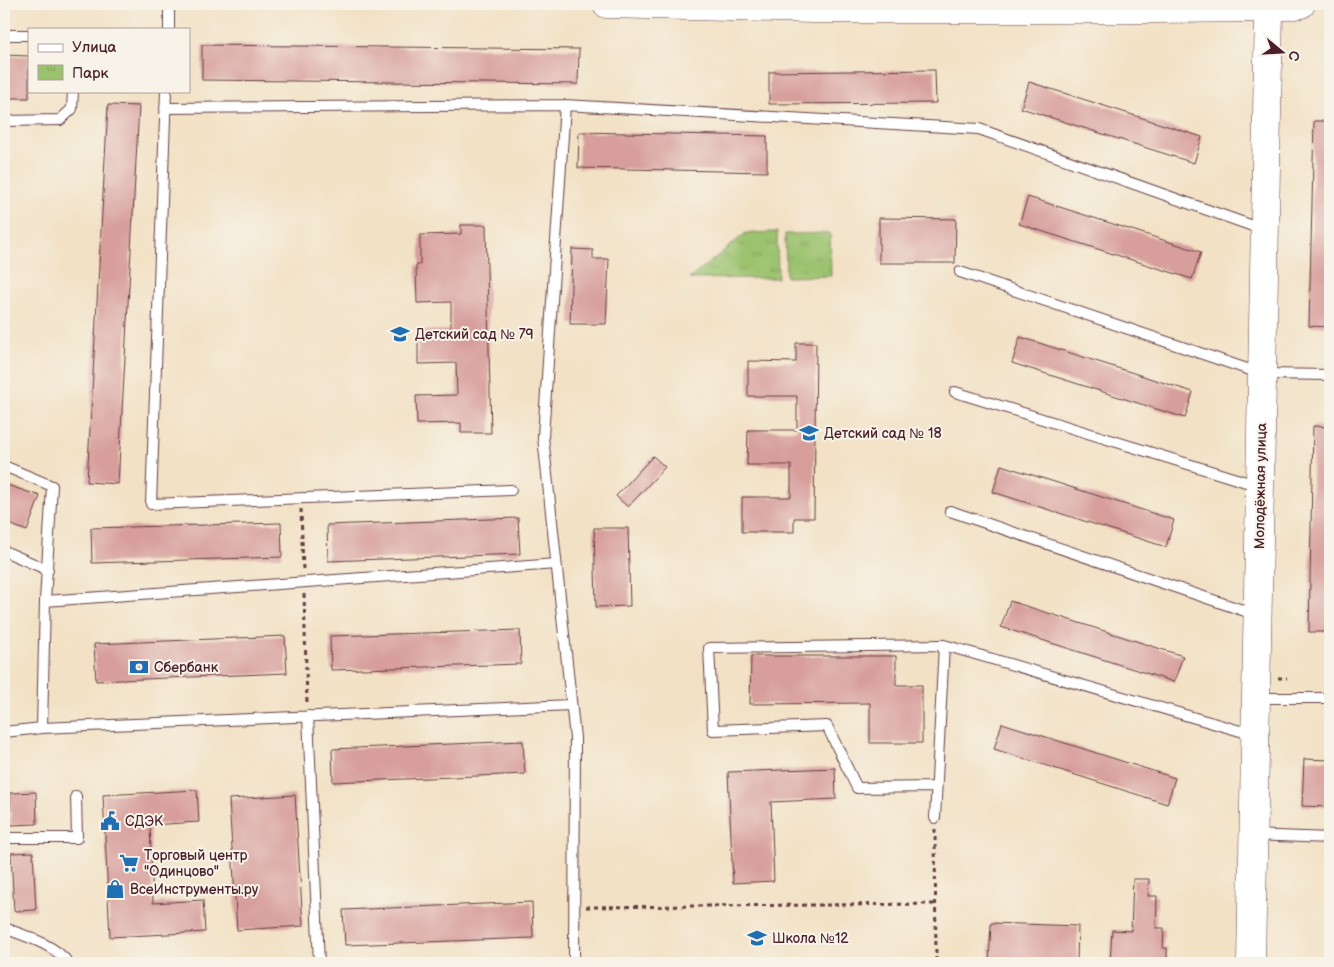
<svg xmlns="http://www.w3.org/2000/svg" width="1334" height="967" font-family="'Balsamiq Sans',sans-serif">
<defs>
<pattern id="park-tufts" width="24" height="20" patternUnits="userSpaceOnUse" patternTransform="scale(1.25)"><rect width="24" height="20" fill="#9bc26e"/><path d="M3 7l-1-3M5 7V3M7 7l1-3M15 17l-1-3M17 17v-4M19 17l1-3" fill="none" stroke="#87a65f"/></pattern>
</defs>
<rect width="100%" height="100%" fill="#f7f3e8"/>
<filter id="ink" filterUnits="userSpaceOnUse"><feTurbulence type="fractalNoise" baseFrequency=".02" numOctaves="2"/><feDisplacementMap in="SourceGraphic" scale="10" xChannelSelector="R" yChannelSelector="G"/><feConvolveMatrix kernelMatrix="1 2 1 2 8 2 1 2 1" color-interpolation-filters="sRGB"/></filter>
<filter id="wash" filterUnits="userSpaceOnUse"><feTurbulence type="fractalNoise" baseFrequency=".0096" numOctaves="4" result="noise"/><feDisplacementMap in="SourceGraphic" scale="20" xChannelSelector="R" yChannelSelector="G"/><feGaussianBlur stdDeviation="1.12" result="paint"/><feColorMatrix in="noise" values="0 0 0 0 0 0 0 0 0 0 0 0 0 0 0 0 0 1.4 0 .05"/><feComposite in="paint" operator="in"/></filter>
<g filter="url(#wash)">
<rect width="100%" height="100%" fill="#f2e1c5"/>
<path fill="url(#park-tufts)" stroke="#72704c" d="M777 232 778 278 689 279 746 233Z
M830 233 831 276 786 277 785 234Z"/>
<g id="blocks">
<path fill="#d79e9b" d="M202 45 579 49 578 84 202 80Z
M4 55 29 56V98H4Z
M935 70 936 103 769 104V72Z
M1029 82 1202 137 1194 163 1021 108Z
M108 105 139 106 118 484 87 482Z
M1314 121H1330V327L1309 326Z
M579 132 767 136V172L578 168Z
M1028 197 1201 252 1192 279 1019 224Z
M879 218 956 219 955 263H879Z
M461 225H486L491 433H461V423L417 424 416 396 457 395 456 363 418 364V331L451 330V302L417 303 416 265H420V235L461 234Z
M572 249 593 250V259H609L606 324H570Z
M1020 337 1193 392 1185 418 1012 363Z
M796 343H816L814 518H794V532H742V497H791V465H747L748 430H797V396H748V361L796 362Z
M1313 426 1330 427V632H1309Z
M653 456 665 467 628 507 616 496Z
M1001 465 1174 520 1166 547 993 492Z
M4 484 40 496 27 531 4 522Z
M518 518 520 554 328 561 327 525Z
M281 523 282 557 92 563 91 528Z
M594 528H628L630 606 596 607Z
M1010 601 1183 656 1174 682 1001 627Z
M520 630 521 664 331 670 330 636Z
M285 636 287 673 96 681 94 644Z
M751 656H896V685H922V743H870V703L750 704Z
M1002 723 1175 778 1167 804 994 749Z
M523 741 525 774 333 782 332 749Z
M1304 759 1330 760V807L1302 806Z
M835 768 836 799 771 802 774 881 733 883 728 772Z
M197 790 199 822 150 825 153 903 203 900 205 932 110 937 103 795Z
M36 792 37 824 11 825 10 793Z
M295 795 303 926 237 930 229 799Z
M33 852 36 910 14 911 11 853Z
M1133 879H1149L1148 896H1157L1156 928H1164L1163 948H1167V963H1110L1112 930 1131 931Z
M532 902 533 938 345 945 343 910Z
M991 923 1078 926 1077 963H989Z"/>
</g>
</g>
<g filter="url(#ink)">
<use href="#blocks" fill-opacity="0" stroke="#633c42" stroke-width="1"/>
<g fill="none" stroke-linecap="round" stroke-linejoin="round">
<g stroke="#633c42" stroke-width="12">
<path id="lane" d="M169 29V4
M4 35H29
M166 91 151 504 511 490
M565 105 543 437 575 738 574 963
M165 108 565 105 979 129 1264 230
M4 121 60 120 72 109 73 91
M960 272 1262 374 1330 375
M955 392 1259 486
M4 466 52 486 45 601 42 728 571 705
M950 511 1257 615
M4 551 48 570
M45 601 556 564
M1256 698H1330
M308 716 319 963
M4 732 42 728
M936 787 857 788 827 726 713 730 709 648 944 645 1254 735
M935 818 944 645
M1254 835 1330 838
M4 838H77L76 796
M4 928C23 935 56 945 68 963"/>
</g>
<g stroke="#633c42" stroke-width="29">
<path id="secondary" d="M607 4 814 9H1150L1269 8 1301 4
M1251 963 1269 8"/>
</g>
<path stroke="#633c42" stroke-width="3" stroke-dasharray="4 4" stroke-linecap="butt" d="M301 509 303 571
M304 594 307 703
M1278 678H1287
M935 829 936 963
M586 907 935 904"/>
<use href="#lane" stroke="#fff" stroke-width="10"/>
<use href="#secondary" stroke="#fff" stroke-width="28"/>
</g>
</g>
<defs>
<g id="school-bare" transform="scale(1.5)"><path d="M0-5L7-2L0 1L-7-2ZM-4 1L0 2.5L4 1V4Q0 6-4 4Z" fill="#1f6fb2" stroke="#f7f3e8" stroke-width="2.5" paint-order="stroke"/></g>
<g id="bank-bare" transform="scale(1.5)"><path d="M-6-4H6V4H-6ZM0-2.3a2.3 2.3 0 1 0 0 4.6a2.3 2.3 0 1 0 0-4.6Z" fill="#1f6fb2" stroke="#f7f3e8" stroke-width="2.5" paint-order="stroke"/></g>
<g id="civic-bare" transform="scale(1.5)"><path d="M-.6-6.5H3V-4.5H.6V-3L4-1V1h2V6H-6V1h2V-1L-.6-3ZM-1.2 2.5V6h2.4V2.5Z" fill="#1f6fb2" stroke="#f7f3e8" stroke-width="2.5" paint-order="stroke"/></g>
<g id="supermarket-bare" transform="scale(1.5)"><path d="M-6-5.5h2.5l.6 2H6L4.5 2H-2.5L-4.4-4H-6ZM-1.5 3.2a1.3 1.3 0 1 0 .1 0ZM3 3.2a1.3 1.3 0 1 0 .1 0Z" fill="#1f6fb2" stroke="#f7f3e8" stroke-width="2.5" paint-order="stroke"/></g>
<g id="shop-bare" transform="scale(1.5)"><path d="M-5-2.5h2.3a2.7 3.5 0 0 1 5.4 0H5L5.5 6h-11ZM-1.5-2.5h3a1.5 2.3 0 0 0-3 0Z" fill="#1f6fb2" stroke="#f7f3e8" stroke-width="2.5" paint-order="stroke"/></g>
</defs>
<g fill-rule="evenodd">
<use href="#school-bare" x="400" y="334"/>
<use href="#school-bare" x="809" y="433"/>
<use href="#bank-bare" x="139" y="667"/>
<use href="#civic-bare" x="110" y="821"/>
<use href="#supermarket-bare" x="129" y="863"/>
<use href="#shop-bare" x="115" y="889"/>
<use href="#school-bare" x="757" y="938"/>
</g>
<g text-anchor="middle" stroke-width="4" stroke-linejoin="round" paint-order="stroke">
<g font-size="14" fill="#4a1f2b" stroke="#f7f3e8" text-anchor="start">
<text x="415" y="339">Детский сад № 79</text>
<text x="824" y="438">Детский сад № 18</text>
<text x="154" y="672">Сбербанк</text>
<text x="125" y="826">СДЭК</text>
<text x="144" y="860">Торговый центр<tspan x="144" dy="16">"Одинцово"</tspan></text>
<text x="130" y="894">ВсеИнструменты.ру</text>
<text x="772" y="943">Школа №12</text>
</g>
<g font-size="14" fill="#4a1f2b" stroke="#f7f3e8">
<text transform="translate(1260 486) rotate(-89)" y="5">Молодёжная улица</text>
</g>
</g>
<rect width="1334" height="967" fill="none" stroke="#f7f3e8" stroke-width="20"/>
<rect x="28" y="28" width="162" height="65" fill="#f7f3e8" stroke="#b29e9c"/>
<rect x="38" y="44" width="25" height="8" fill="#ffffff" stroke="#b29e9c"/>
<text x="72" y="52" font-size="15" fill="#4a1f2b">Улица</text>
<rect x="38" y="65" width="25" height="15" fill="url(#park-tufts)" stroke="#b29e9c"/>
<text x="72" y="78" font-size="15" fill="#4a1f2b">Парк</text>
<g transform="translate(1282 52) rotate(108)" stroke="#f7f3e8" stroke-width="4" paint-order="stroke">
<path d="M0-4L9 19L0 12L-9 19Z" fill="#4a1f2b"/>
<text y="-8" font-size="14" font-weight="bold" text-anchor="middle" fill="#4a1f2b">С</text>
</g>
</svg>
